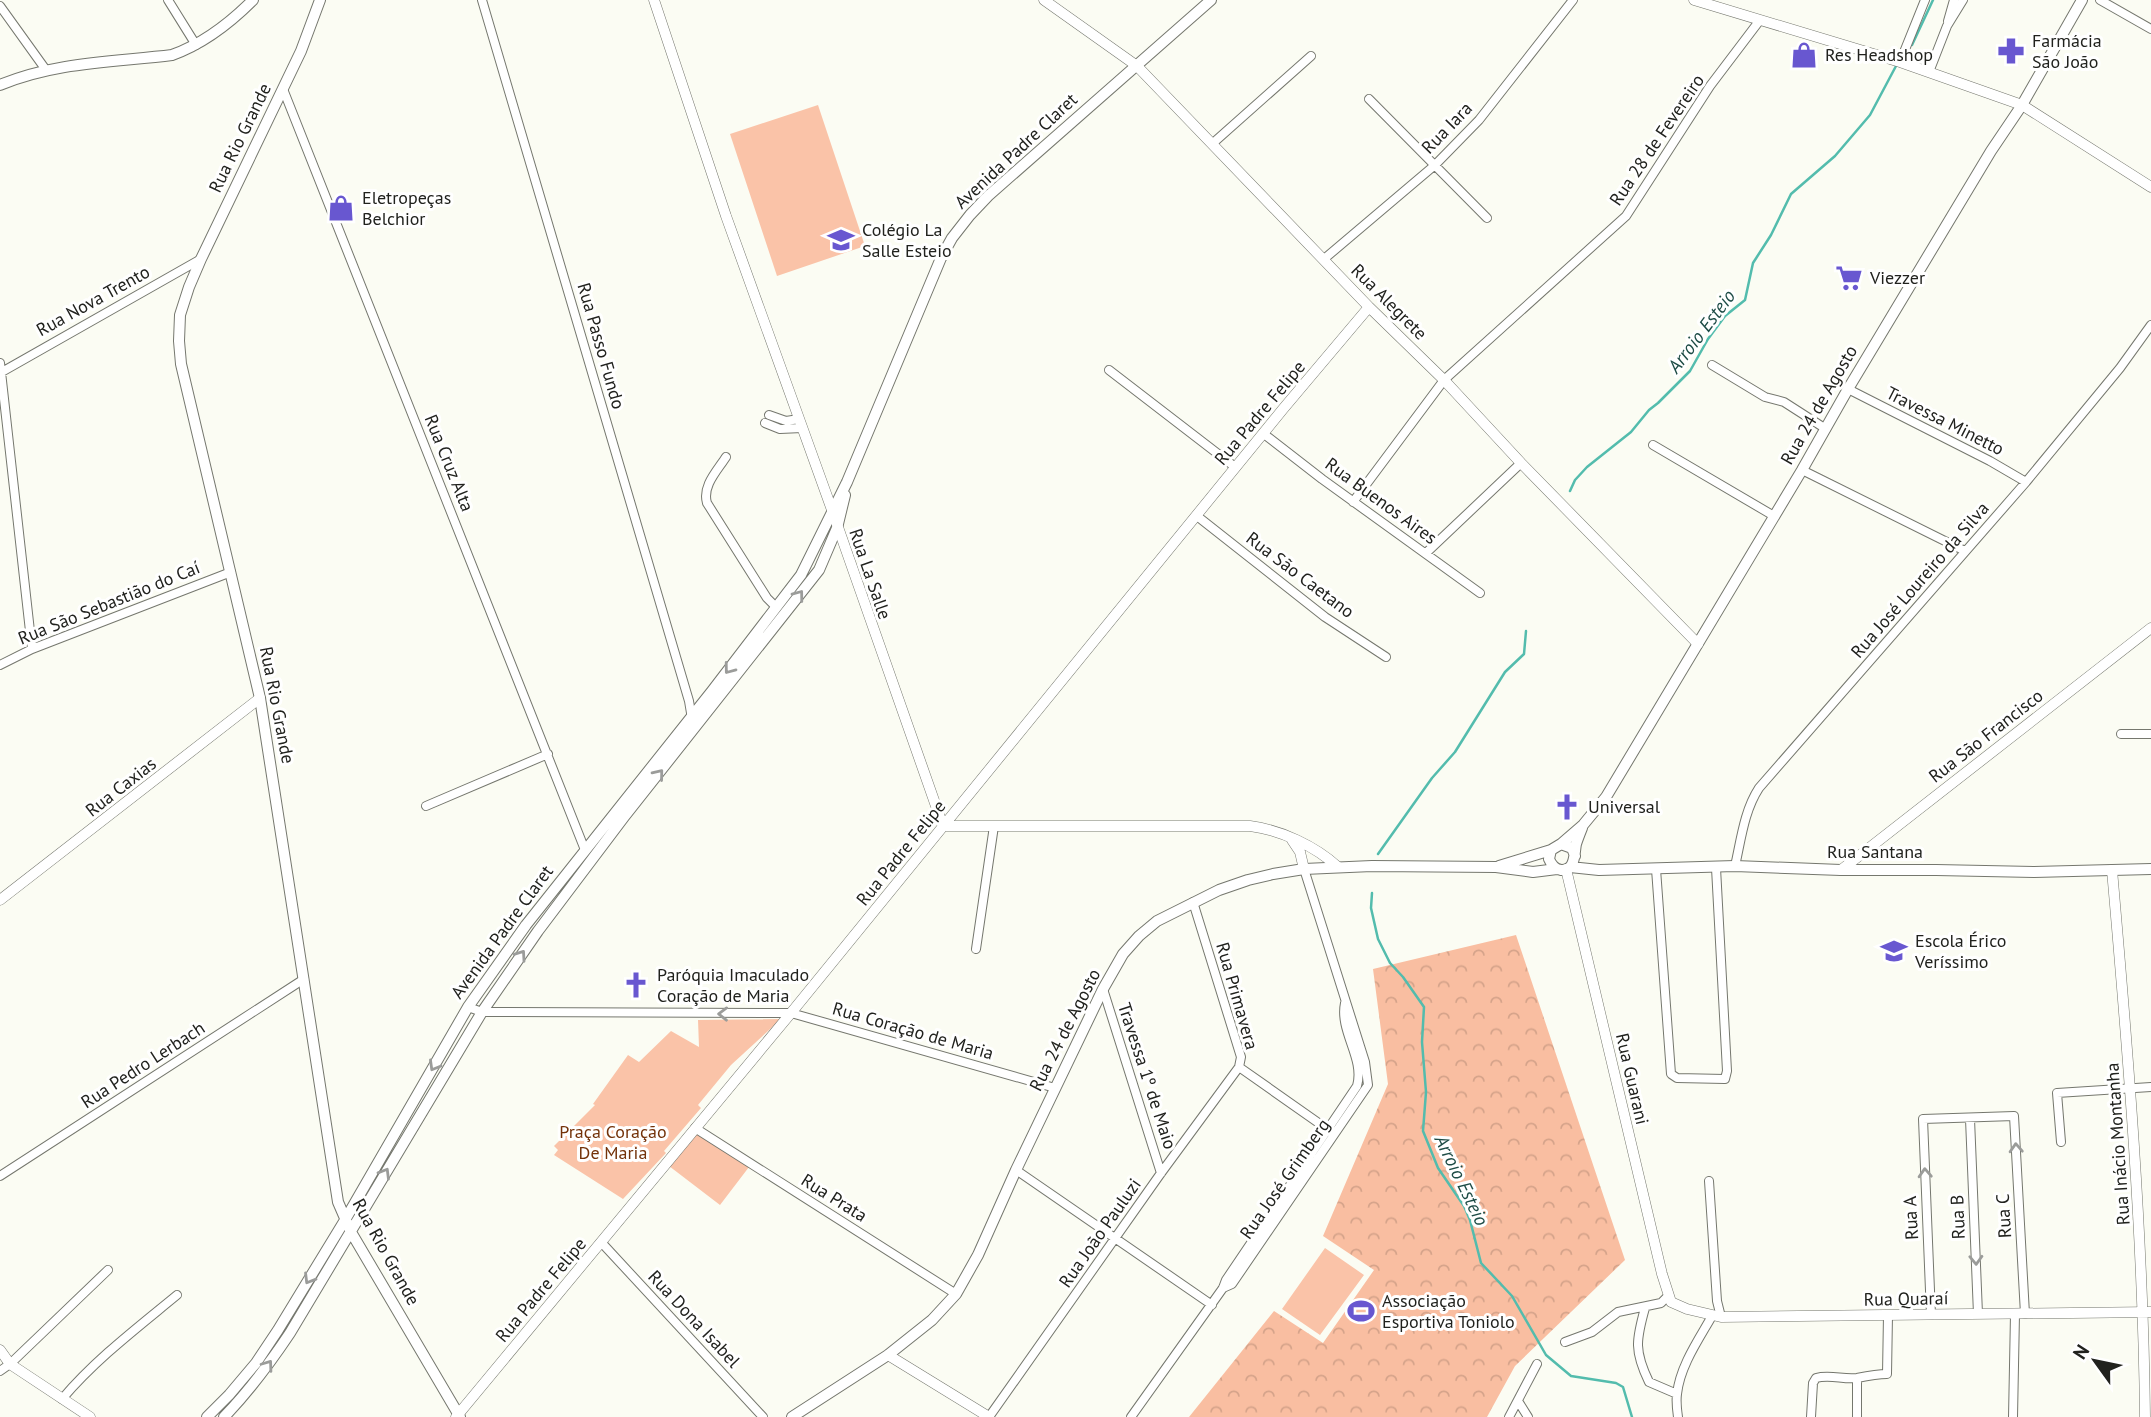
<svg xmlns="http://www.w3.org/2000/svg" width="2151" height="1417" font-family="'PT Sans',sans-serif">
<defs>
<pattern id="forest-crowns" width="20" height="18" patternUnits="userSpaceOnUse" patternTransform="scale(1.75)"><rect width="20" height="18" fill="#f9bea1"/><path d="M2 6a3 3 0 1 1 6 0M12 15a3 3 0 1 1 6 0" fill="none" stroke="#d5a38a"/></pattern>
</defs>
<rect width="100%" height="100%" fill="#fbfcf3"/>
<path fill="url(#forest-crowns)" d="M1516 935 1625 1260 1515 1366 1487 1417H1189L1274 1311 1323 1343 1374 1270 1323 1236 1388 1084 1373 969Z"/>
<path fill="#fac3a8" d="M818 105 865 246 777 276 730 134Z
M781 1019 731 1065 698 1105 701 1108 664 1151 666 1153 623 1199 554 1155 558 1150 554 1146 595 1105 593 1104 628 1055 639 1062 671 1031 699 1047 698 1020Z
M696 1132 749 1167 720 1205 669 1166Z
M1325 1248 1364 1275 1320 1335 1282 1309Z"/>
<g fill="none" stroke-linecap="round" stroke-linejoin="round">
<path stroke="#53bcad" stroke-width="2.5" d="M1912 45 1933 0
M1570 491 1575 480 1587 467 1631 432 1649 410 1658 403 1690 371 1708 339 1725 316 1745 300 1753 263 1771 235 1791 194 1835 156 1870 115 1896 66
M1378 854 1432 778 1455 752 1505 672 1524 654 1526 631
M1372 893 1371 908 1378 939 1390 963 1403 977 1424 1007 1422 1042 1426 1092 1423 1131 1438 1168 1464 1206 1470 1220 1481 1263 1512 1296 1546 1355 1571 1376 1616 1383 1623 1387 1632 1417"/>
<g stroke="#75776e" stroke-width="10">
<path id="minor" d="M168 0 196 45
M482 0 689 701 692 719
M2100 0 2151 29
M0 6 46 70
M1948 21 1954 0
M1900 62 1925 0
M1929 72 1947 26 1963 0
M283 89 585 850
M1369 99 1487 218
M1212 144 1311 56
M1324 259 1435 165 1479 120 1573 0
M0 363 32 649
M1712 365 1765 397 1784 402 1826 429
M1109 370 1235 467
M0 373 201 259
M1848 389 1990 461 2026 482
M769 415 786 421 799 419
M765 423 780 429 802 428
M1264 434 1322 479 1480 593
M1653 445 1774 516
M726 457C717 471 702 486 707 503L767 598 776 607
M1802 470 1965 551
M1353 502 1444 380 1626 216 1710 86 1760 20
M1197 516 1325 617 1386 657
M1426 553 1521 463
M0 665 32 649 231 572
M2121 734H2151
M426 806 548 754
M1735 866C1741 840 1744 811 1759 788L2026 482 2120 368 2151 325
M1656 869 1671 1074 1677 1078 1725 1079 1727 1071 1716 868
M1193 902 1241 1057 1239 1067 1330 1131
M976 949 994 826
M1103 989 1161 1173
M468 1007 482 1012 791 1013 1055 1088
M1970 1119 1978 1314
M695 1128 956 1294
M2061 1142 2057 1093 2151 1087
M1016 1170 1212 1305
M0 1176 304 979
M1709 1181 1717 1301 1721 1317
M601 1242 763 1417
M1223 1288 1232 1284 1368 1085 1365 1062 1304 869
M1645 1308C1636 1340 1634 1351 1649 1382L1677 1394
M1931 1315 1923 1119 2014 1116 2025 1314
M1565 1342 1592 1332 1618 1312 1661 1303 1668 1296
M0 1371 10 1364 108 1270
M1857 1378V1417
M62 1399C96 1359 137 1328 177 1295
M1518 1401 1528 1417
M989 1417 1161 1173 1239 1067
M1131 1417 1223 1288 1226 1280 1357 1086C1365 1058 1339 1032 1345 1003
M1509 1417 1537 1364
M1678 1417C1677 1410 1676 1401 1677 1394 1680 1366 1699 1339 1712 1316
M1811 1417 1813 1383 1816 1378C1830 1374 1844 1380 1857 1378 1867 1376 1877 1374 1887 1374L1888 1315
M2013 1417 2015 1314"/>
</g>
<g stroke="#75776e" stroke-width="11">
<path id="tertiary" d="M654 0 726 216 832 510 943 826
M1044 0 1137 66 1369 307 1444 380 1521 463 1698 644
M1694 0 1900 62 2022 105 2151 187
M943 826H1250C1281 830 1315 846 1338 867
M1292 840 1300 852 1304 869
M1566 869 1662 1274 1671 1302 1687 1309 1721 1317 2151 1312
M1841 870 2151 628
M2112 870C2128 1052 2143 1234 2145 1417
M0 900 260 698
M0 1350 10 1364 90 1417
M888 1355 989 1417
M456 1417 791 1013 1283 409 1369 307"/>
</g>
<g stroke="#75776e" stroke-width="12">
<path id="secondary" d="M320 0 301 51 201 259 189 287 180 315 179 341 181 364 260 698 338 1202 351 1232 460 1417
M0 85C54 62 115 62 172 55 203 44 230 23 253 0
M1561 844 1583 825 1606 797 1802 470 1848 389 1991 151 2022 105 2082 0
M1575 856 1572 848 1561 844 1551 850 1549 859C1551 864 1554 869 1561 870 1576 871 1574 853 1576 844 1578 838 1580 833 1582 828
M1499 866 1551 850
M1570 867 1599 870 1735 866 1841 870H1936L2034 872 2151 869
M207 1417 229 1395 256 1363 278 1330 345 1220 468 1007 526 925 712 691 801 575 847 482 941 258 952 238 970 215 988 196 1211 0
M224 1417C249 1391 270 1363 290 1333L482 1012 538 931 624 817 819 570 837 528 845 495
M792 1417 888 1355 932 1320 956 1294 978 1255 1016 1170 1103 989 1123 954 1139 936 1157 921 1219 890 1248 880 1273 874 1304 869 1372 866 1496 867 1533 872 1557 869"/>
</g>
<use href="#minor" stroke="#fff" stroke-width="8"/>
<use href="#tertiary" stroke="#fff" stroke-width="10"/>
<use href="#secondary" stroke="#fff" stroke-width="10"/>
</g>
<defs><path id="oneway-chevron" d="M-2-3.5L2.5 0L-2 3.5" fill="none" stroke-width="1.6" stroke-linecap="round" stroke-linejoin="round" transform="scale(1.75)"/></defs>
<g stroke="#9b9c9a">
<use href="#oneway-chevron" transform="translate(799 595) rotate(-53)"/>
<use href="#oneway-chevron" transform="translate(729 669) rotate(127)"/>
<use href="#oneway-chevron" transform="translate(659 774) rotate(-51)"/>
<use href="#oneway-chevron" transform="translate(521 955) rotate(-55)"/>
<use href="#oneway-chevron" transform="translate(723 1014) rotate(-179)"/>
<use href="#oneway-chevron" transform="translate(434 1066) rotate(120)"/>
<use href="#oneway-chevron" transform="translate(2016 1148) rotate(-93)"/>
<use href="#oneway-chevron" transform="translate(385 1173) rotate(-59)"/>
<use href="#oneway-chevron" transform="translate(1925 1173) rotate(-93)"/>
<use href="#oneway-chevron" transform="translate(1976 1260) rotate(88)"/>
<use href="#oneway-chevron" transform="translate(309 1279) rotate(121)"/>
<use href="#oneway-chevron" transform="translate(268 1365) rotate(-54)"/>
</g>
<defs>
<g id="pharmacy-bare" transform="scale(2.1)"><path d="M-2-6h4v4h4v4h-4v4h-4v-4h-4v-4h4Z" fill="#6857d0" stroke="#fff" stroke-width="2.5" paint-order="stroke"/></g>
<g id="shop-bare" transform="scale(2.1)"><path d="M-5-2.5h2.3a2.7 3.5 0 0 1 5.4 0H5L5.5 6h-11ZM-1.5-2.5h3a1.5 2.3 0 0 0-3 0Z" fill="#6857d0" stroke="#fff" stroke-width="2.5" paint-order="stroke"/></g>
<g id="school-bare" transform="scale(2.1)"><path d="M0-5L7-2L0 1L-7-2ZM-4 1L0 2.5L4 1V4Q0 6-4 4Z" fill="#6857d0" stroke="#fff" stroke-width="2.5" paint-order="stroke"/></g>
<g id="supermarket-bare" transform="scale(2.1)"><path d="M-6-5.5h2.5l.6 2H6L4.5 2H-2.5L-4.4-4H-6ZM-1.5 3.2a1.3 1.3 0 1 0 .1 0ZM3 3.2a1.3 1.3 0 1 0 .1 0Z" fill="#6857d0" stroke="#fff" stroke-width="2.5" paint-order="stroke"/></g>
<g id="church-bare" transform="scale(2.1)"><path d="M-1.2-6h2.4v3.5h3.3v2.4h-3.3V6h-2.4V-.1h-3.3v-2.4h3.3Z" fill="#6857d0" stroke="#fff" stroke-width="2.5" paint-order="stroke"/></g>
<g id="stadium-bare" transform="scale(2.1)"><path d="M0-5a6.5 5 0 1 0 0 10a6.5 5 0 1 0 0-10ZM-3.5-1.8h7v3.6h-7Z" fill="#6857d0" stroke="#fff" stroke-width="2.5" paint-order="stroke"/></g>
</defs>
<g fill-rule="evenodd">
<use href="#pharmacy-bare" x="2011" y="51"/>
<use href="#shop-bare" x="1804" y="55"/>
<use href="#shop-bare" x="341" y="208"/>
<use href="#school-bare" x="841" y="240"/>
<use href="#supermarket-bare" x="1849" y="278"/>
<use href="#church-bare" x="1567" y="807"/>
<use href="#school-bare" x="1894" y="951"/>
<use href="#church-bare" x="636" y="985"/>
<use href="#stadium-bare" x="1361" y="1311"/>
</g>
<g text-anchor="middle" stroke-width="6" stroke-linejoin="round" paint-order="stroke">
<g font-size="18" fill="#21221e" stroke="#fff" text-anchor="start">
<text x="2032" y="47">Farmácia<tspan x="2032" dy="21">São João</tspan></text>
<text x="1825" y="61">Res Headshop</text>
<text x="362" y="204">Eletropeças<tspan x="362" dy="21">Belchior</tspan></text>
<text x="862" y="236">Colégio La<tspan x="862" dy="21">Salle Esteio</tspan></text>
<text x="1870" y="284">Viezzer</text>
<text x="1588" y="813">Universal</text>
<text x="1915" y="947">Escola Érico<tspan x="1915" dy="21">Veríssimo</tspan></text>
<text x="657" y="981">Paróquia Imaculado<tspan x="657" dy="21">Coração de Maria</tspan></text>
<text x="1382" y="1307">Associação<tspan x="1382" dy="21">Esportiva Toniolo</tspan></text>
</g>
<g font-size="18" fill="#21221e" stroke="#fff">
<text transform="translate(1447 128) rotate(-46)" y="6">Rua Iara</text>
<text transform="translate(240 138) rotate(-64)" y="6">Rua Rio Grande</text>
<text transform="translate(1657 140) rotate(-56)" y="6">Rua 28 de Fevereiro</text>
<text transform="translate(1016 151) rotate(-43)" y="6">Avenida Padre Claret</text>
<text transform="translate(93 301) rotate(-29)" y="6">Rua Nova Trento</text>
<text transform="translate(1389 302) rotate(45)" y="6">Rua Alegrete</text>
<text transform="translate(601 346) rotate(74)" y="6">Rua Passo Fundo</text>
<text transform="translate(1819 405) rotate(-60)" y="6">Rua 24 de Agosto</text>
<text transform="translate(1260 413) rotate(-50)" y="6">Rua Padre Felipe</text>
<text transform="translate(1945 421) rotate(27)" y="6">Travessa Minetto</text>
<text transform="translate(449 463) rotate(68)" y="6">Rua Cruz Alta</text>
<text transform="translate(1381 501) rotate(36)" y="6">Rua Buenos Aires</text>
<text transform="translate(870 574) rotate(71)" y="6">Rua La Salle</text>
<text transform="translate(1300 575) rotate(37)" y="6">Rua São Caetano</text>
<text transform="translate(1920 580) rotate(-49)" y="6">Rua José Loureiro da Silva</text>
<text transform="translate(109 603) rotate(-22)" y="6">Rua São Sebastião do Caí</text>
<text transform="translate(277 705) rotate(79)" y="6">Rua Rio Grande</text>
<text transform="translate(1986 736) rotate(-38)" y="6">Rua São Francisco</text>
<text transform="translate(121 787) rotate(-38)" y="6">Rua Caxias</text>
<text x="1875" y="858">Rua Santana</text>
<text transform="translate(901 853) rotate(-51)" y="6">Rua Padre Felipe</text>
<text transform="translate(502 932) rotate(-54)" y="6">Avenida Padre Claret</text>
<text transform="translate(1237 996) rotate(74)" y="6">Rua Primavera</text>
<text transform="translate(1065 1030) rotate(-63)" y="6">Rua 24 de Agosto</text>
<text transform="translate(913 1031) rotate(16)" y="6">Rua Coração de Maria</text>
<text transform="translate(143 1065) rotate(-33)" y="6">Rua Pedro Lerbach</text>
<text transform="translate(1147 1076) rotate(72)" y="6">Travessa 1º de Maio</text>
<text transform="translate(1632 1079) rotate(77)" y="6">Rua Guarani</text>
<text transform="translate(2118 1144) rotate(-94)" y="6">Rua Inácio Montanha</text>
<text transform="translate(1285 1179) rotate(-55)" y="6">Rua José Grimberg</text>
<text transform="translate(834 1198) rotate(32)" y="6">Rua Prata</text>
<text transform="translate(2004 1216) rotate(-93)" y="6">Rua C</text>
<text transform="translate(1958 1217) rotate(-92)" y="6">Rua B</text>
<text transform="translate(1911 1218) rotate(-93)" y="6">Rua A</text>
<text transform="translate(1100 1233) rotate(-55)" y="6">Rua João Pauluzi</text>
<text transform="translate(386 1252) rotate(61)" y="6">Rua Rio Grande</text>
<text transform="translate(541 1290) rotate(-50)" y="6">Rua Padre Felipe</text>
<text transform="translate(1906 1299) rotate(-1)" y="6">Rua Quaraí</text>
<text transform="translate(694 1319) rotate(47)" y="6">Rua Dona Isabel</text>
</g>
<g font-size="18" fill="#733209" stroke="#fff">
<text x="613" y="1138">Praça Coração<tspan x="613" dy="21">De Maria</tspan></text>
</g>
<g font-size="19" font-style="italic" fill="#1e4c46" stroke="#fff">
<text transform="translate(1701 331) rotate(-53)" y="7">Arroio Esteio</text>
<text transform="translate(1462 1180) rotate(64)" y="7">Arroio Esteio</text>
</g>
</g>
<g transform="translate(2095 1361) rotate(303)" stroke="#ffffff" stroke-width="5" paint-order="stroke">
<path d="M0-5L12 26L0 18L-12 26Z" fill="#21221e"/>
<text y="-10" font-size="19" font-weight="bold" text-anchor="middle" fill="#21221e">N</text>
</g>
</svg>
